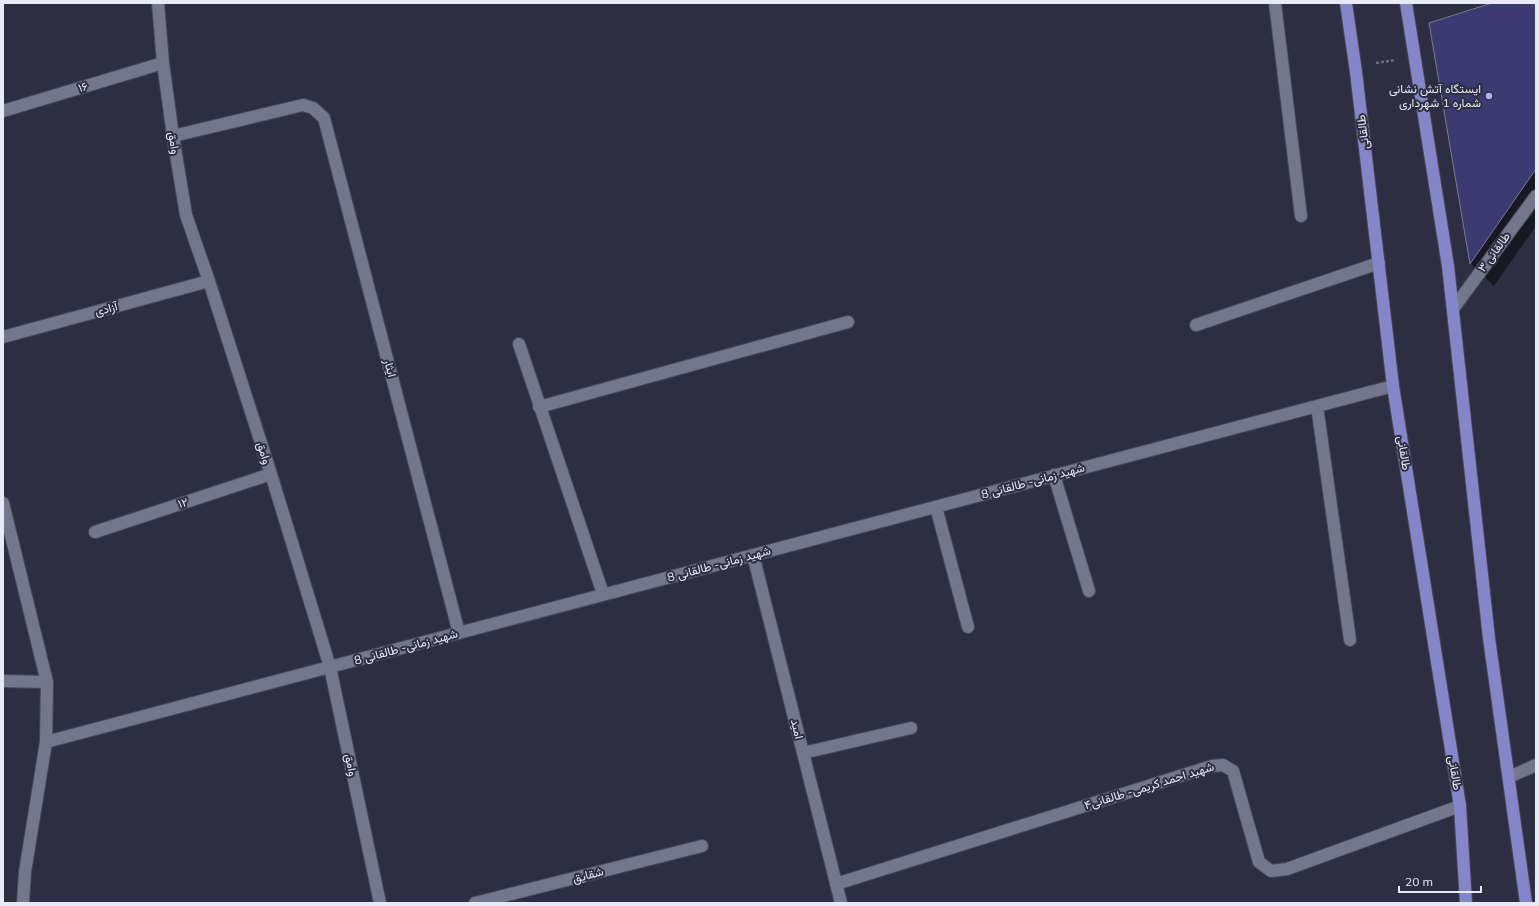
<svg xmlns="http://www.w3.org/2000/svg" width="1539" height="906" font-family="Mulish,Vazirmatn,sans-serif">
<rect width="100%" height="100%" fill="#2d2e41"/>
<path fill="#0007" d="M1495 3H1536V226L1494 286 1471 264 1431 24Z"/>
<path fill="#3b3b72" stroke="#797b91" d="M1492 3H1536V169L1470 264 1429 23Z"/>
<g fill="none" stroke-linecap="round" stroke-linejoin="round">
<g stroke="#49495a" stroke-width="14">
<path id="minor" d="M158 3 163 63 173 136 186 215 209 281 271 474 330 667 380 903
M1275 3 1301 216
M3 111 163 63
M173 136 303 105 313 108 324 118 459 633
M1453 309 1536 196
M1196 325 1379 263
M3 337 209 281
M519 344 603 594
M1317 406 1350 640
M539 407 848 322
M1054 475 1089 591
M3 503 47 682 46 742 25 872 23 903
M936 507 968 627
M95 532 271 474
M753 555 841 903
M3 681 47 682
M46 742 1393 386
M803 753 911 728
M1509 777 1536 765
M836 884 1212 766 1223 765 1233 771 1259 862 1271 871 1287 869 1460 806
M475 903 702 846"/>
</g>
<g stroke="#49495a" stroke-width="14">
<path id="major" d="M1346 3 1356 72 1393 386 1460 806 1466 903
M1406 3 1448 266 1489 638 1526 903"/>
</g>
<path stroke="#6d6e7f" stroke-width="2.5" stroke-dasharray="3 2" stroke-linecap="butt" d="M1376 63 1395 60"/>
<use href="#minor" stroke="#74768c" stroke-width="12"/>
<use href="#major" stroke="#8486c9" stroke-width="12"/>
</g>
<circle fill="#abaffb" stroke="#2d2e41" stroke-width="1.5" cx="1489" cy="96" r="4"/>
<g text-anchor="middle" stroke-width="4" stroke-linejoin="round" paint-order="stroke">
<g font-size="12" fill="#e9eaf7" stroke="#2d2e41">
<text transform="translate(83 87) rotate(-17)" y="4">۱۶</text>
<text transform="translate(1363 132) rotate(-97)" y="4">طالقانی</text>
<text transform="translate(174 143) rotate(81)" y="4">وامق</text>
<text transform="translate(1494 252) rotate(-54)" y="4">طالقانی ۳</text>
<text transform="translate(106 309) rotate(-15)" y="4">آزادی</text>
<text transform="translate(390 368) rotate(75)" y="4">ایثار</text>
<text transform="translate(264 453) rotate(72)" y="4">وامق</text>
<text transform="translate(1404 453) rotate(81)" y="4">طالقانی</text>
<text transform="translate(1033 481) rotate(-15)" y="4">شهید زمانی- طالقانی 8</text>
<text transform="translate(183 503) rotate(-18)" y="4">۱۲</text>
<text transform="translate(719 564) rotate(-15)" y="4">شهید زمانی- طالقانی 8</text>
<text transform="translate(406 647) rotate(-15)" y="4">شهید زمانی- طالقانی 8</text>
<text transform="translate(797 729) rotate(76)" y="4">امید</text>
<text transform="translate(351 765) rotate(78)" y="4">وامق</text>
<text transform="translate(1455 773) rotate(81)" y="4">طالقانی</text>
<text transform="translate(1149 786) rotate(-17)" y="4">شهید احمد کریمی- طالقانی۴</text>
<text transform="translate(588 875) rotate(-14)" y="4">شقایق</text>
</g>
<g font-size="12" fill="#e9eaf7" stroke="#2d2e41" text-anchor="end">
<text x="1481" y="93">ایستگاه آتش نشانی<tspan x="1481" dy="14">شماره 1 شهرداری</tspan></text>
</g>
</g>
<rect width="1539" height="906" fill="none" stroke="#e9eaf7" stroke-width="8"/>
<path d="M1399 886v6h82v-6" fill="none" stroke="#e9eaf7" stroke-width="2"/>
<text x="1405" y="886" font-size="12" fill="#e9eaf7" stroke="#2d2e41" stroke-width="3" paint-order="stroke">20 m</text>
</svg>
